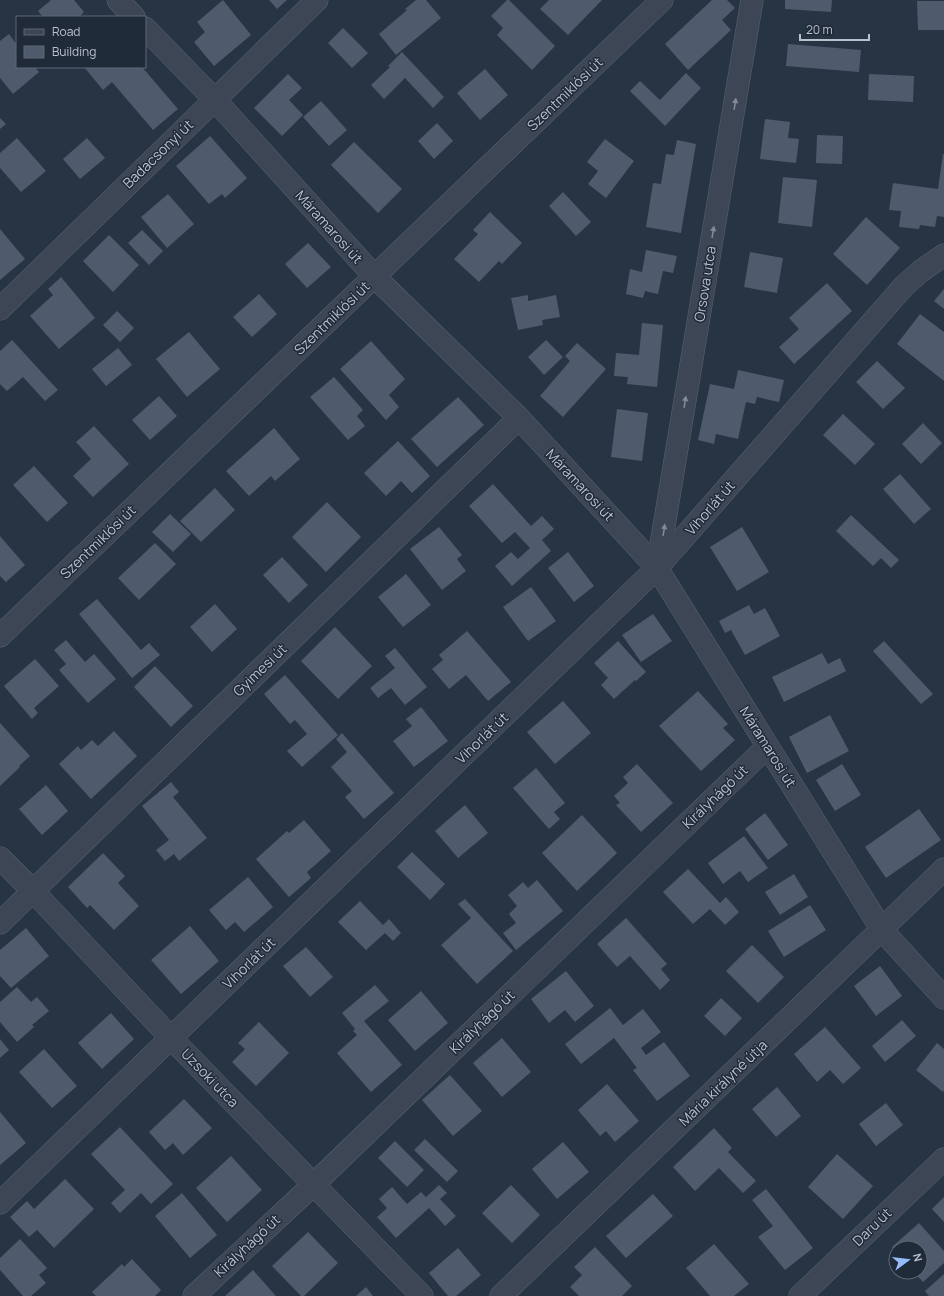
<svg xmlns="http://www.w3.org/2000/svg" width="944" height="1296" font-family="Manrope,sans-serif">
<rect width="100%" height="100%" fill="#273444"/>
<path fill="#4e5b6d" d="M51 0H74L84 12 79 17H43L38 11Z
M223 0 251 35 214 66 194 42 205 32 197 22Z
M269 0H287L277 9Z
M416 0H426L441 18 396 55 379 34 407 10 405 9Z
M507 0H509L555 46 532 70 497 35 503 28 491 16Z
M549 0H602L568 35 540 9Z
M712 0H727L735 8 722 20 731 30 688 70 665 44Z
M785 0H832L831 12 785 9Z
M917 1H944V30H918Z
M343 28 368 53 352 68 328 43Z
M9 34 17 45V67H35L39 72 13 94 0 78V41Z
M788 44 861 50 859 72 786 66Z
M402 52 444 97 433 108 405 78 384 99 371 85 390 67 388 66Z
M84 67H142L178 109 153 130 112 82 103 90Z
M485 69 508 95 480 120 457 93Z
M686 73 701 88 665 126 630 91 640 81 660 100Z
M288 74 302 88 289 100 303 115 282 136 254 108Z
M869 74 914 76 913 102 868 100Z
M321 101 347 130 329 146 303 117Z
M0 118 6 124 0 129Z
M765 119 790 122 788 138 799 139 796 163 760 159Z
M437 123 453 141 434 159 418 141Z
M817 135 843 136 842 164 816 163Z
M210 136 247 178 225 198 222 194 209 204 176 166Z
M17 138 46 171 21 192 0 168V153Z
M87 138 105 158 80 179 63 159Z
M605 139 634 161 606 198 588 184 598 171 587 162Z
M677 140 696 144 681 233 646 227 653 183 661 184 666 154 674 155Z
M354 142 402 189 378 213 331 165Z
M943 154H944V217L937 216 935 227 920 225 919 229 899 227 901 211 889 210 893 183 938 189Z
M783 177 817 180 812 227 778 223Z
M563 192 591 222 576 236 549 206Z
M168 194 194 224 167 248 141 217Z
M490 212 522 243 502 264 499 261 479 282 454 259 478 234 473 230Z
M866 217 900 248 867 285 833 254Z
M0 229 25 259 0 280Z
M142 230 163 251 149 265 128 243Z
M109 235 139 265 113 292 83 261Z
M308 243 331 267 307 288 285 264Z
M646 250 677 256 673 273 663 271 658 294 645 291 643 298 626 294 630 269 642 272Z
M750 252 783 258 777 293 744 287Z
M61 277 95 318 59 349 30 316 53 295 48 289Z
M827 283 852 311 794 364 779 347 799 329 789 318Z
M944 289V309L934 301Z
M259 294 277 314 252 337 233 317Z
M528 295V301L556 295 560 317 542 320 543 325 518 330 511 298Z
M117 311 134 328 120 342 103 325Z
M920 314 944 332V381L897 344Z
M642 323 663 325 657 387 627 384 628 377 614 376 616 353 639 355Z
M189 332 220 369 187 397 156 359Z
M12 340 58 390 45 401 23 377 7 391 0 384V351Z
M546 340 563 357 544 375 528 357Z
M371 341 405 379 389 395 399 407 386 420 340 369Z
M577 343 606 369 563 417 540 396 570 361 565 356Z
M118 348 132 365 106 386 92 369Z
M877 361 905 388 883 409 856 382Z
M738 370 784 380 779 402 757 397 755 404 746 402 738 439 716 434 714 444 698 440 710 384 734 389Z
M334 377 363 410 357 416 365 426 348 440 310 397Z
M159 396 177 416 150 440 132 420Z
M458 397 484 425 437 467 411 439Z
M617 409 648 413 642 461 611 457Z
M843 414 875 444 855 465 823 435Z
M923 423 942 443 921 464 902 444Z
M94 426 129 464 93 497 73 476 91 459 76 442Z
M274 428 300 459 275 481 271 476 249 496 226 471Z
M398 441 430 476 412 493 401 481 386 496 364 473Z
M34 466 68 503 47 522 13 485Z
M900 474 931 509 914 524 883 489Z
M493 484 531 526 542 516 554 529 542 540 551 551 512 586 495 566 511 552 518 559 530 548 515 532 502 543 469 506Z
M215 488 235 510 201 542 180 521Z
M327 502 361 537 326 572 292 537Z
M170 514 191 534 173 552 152 532Z
M851 515 899 560 891 568 881 558 873 566 836 531Z
M439 527 462 555 457 559 466 571 442 590 410 549Z
M742 527 769 572 737 591 710 547Z
M0 536 25 565 6 582 0 576Z
M155 543 176 564 139 600 118 578Z
M568 552 594 586 574 602 548 568Z
M282 557 308 585 289 603 263 575Z
M406 574 431 605 403 627 378 597Z
M531 587 556 621 528 641 503 607Z
M97 599 141 650 149 643 160 655 132 678 79 614Z
M215 604 237 629 212 652 190 627Z
M749 605 754 614 765 608 780 636 745 655 731 630 725 633 719 621Z
M653 614 672 641 641 662 622 635Z
M335 627 372 666 338 699 301 661Z
M467 631 511 682 488 701 466 675 449 689 432 669 443 660 439 655Z
M66 640 85 662 94 654 116 679 88 703 59 670 66 664 54 650Z
M618 641 646 672 636 681 635 680 614 699 601 685 608 678 594 663Z
M884 641 933 694 921 704 873 651Z
M395 648 427 687 405 705 391 688 378 698 370 688 395 668 385 656Z
M822 653 828 664 840 658 846 671 784 702 772 677Z
M35 659 59 686 34 708 38 713 32 719 4 686Z
M155 666 193 706 171 727 134 687Z
M285 675 338 735 302 767 287 751 307 734 295 720 290 724 264 694Z
M698 691 728 724 723 728 735 740 701 771 659 726Z
M563 701 591 733 555 764 527 732Z
M421 707 448 741 414 767 393 741 412 726 406 719Z
M830 715 849 751 807 773 789 737Z
M0 723 30 756 19 766 20 767 0 786Z
M114 731 137 756 91 799 59 764 78 746 81 750 92 740 98 746Z
M342 733 394 793 364 819 345 797 352 791 331 767 347 752 336 739Z
M637 764 673 803 641 832 616 805 620 803 614 796 628 783 623 777Z
M842 764 861 795 835 811 816 780Z
M536 768 565 803 554 812 560 819 549 829 513 788Z
M171 782 179 792 173 797 207 838 179 861 174 854 165 861 156 850 169 840 142 806Z
M46 785 68 811 42 835 19 809Z
M465 805 488 833 458 858 435 831Z
M919 809 941 840 886 878 865 847Z
M765 813 788 845 768 860 745 829Z
M582 815 617 853 577 891 542 853Z
M304 820 331 851 307 872 311 878 289 897 256 859 287 831 289 833Z
M744 836 768 868 748 882 740 871 723 884 708 863Z
M412 852 445 884 430 900 397 867Z
M103 853 125 876 118 883 139 906 114 930 90 905 87 908 68 887Z
M688 869 720 903 726 897 739 912 725 925 710 909 693 924 663 892Z
M794 874 808 897 780 915 765 892Z
M248 877 273 907 244 932 235 922 226 930 209 910Z
M537 880 563 911 516 950 503 933 516 923 509 914 517 906 508 895 523 882 528 888Z
M465 899 513 951 477 984 441 945 471 918 458 904Z
M360 901 383 925 389 919 401 933 393 941 385 933 366 950 338 922Z
M810 905 826 930 784 957 768 931Z
M626 918 667 964 661 969 670 980 660 990 630 956 617 967 597 944Z
M190 926 219 961 181 994 151 960Z
M26 928 49 956 11 988 0 976V950Z
M752 945 784 977 758 1003 726 971Z
M306 947 333 977 310 997 283 966Z
M880 966 902 996 876 1016 854 986Z
M566 971 594 1006 575 1022 565 1010 549 1023 531 999Z
M375 985 389 1001 364 1021 402 1065 371 1092 337 1053 357 1035 353 1031 355 1029 342 1013Z
M17 987 31 1002 37 997 49 1011 32 1025 34 1027 17 1042 0 1022V1002Z
M421 991 448 1023 415 1051 388 1020Z
M721 998 742 1018 725 1036 704 1016Z
M610 1008 623 1025 643 1009 661 1032 641 1048 646 1055 664 1042 690 1076 657 1101 633 1070 637 1068 614 1038 581 1064 565 1044Z
M111 1013 134 1039 102 1069 78 1043Z
M902 1020 916 1036 885 1062 872 1046Z
M259 1022 289 1053 256 1086 232 1062 245 1049 238 1043Z
M825 1027 861 1068 843 1084 830 1070 817 1082 794 1054Z
M502 1038 531 1072 502 1097 473 1063Z
M0 1039 9 1050 0 1058Z
M937 1043 944 1049V1090L943 1092 916 1070Z
M44 1049 77 1086 52 1108 19 1072Z
M450 1075 482 1111 453 1136 422 1100Z
M607 1084 639 1121 615 1142 606 1131 600 1136 578 1110Z
M777 1087 801 1116 776 1137 752 1109Z
M184 1099 212 1128 183 1155 173 1143 165 1150 149 1132Z
M886 1103 903 1125 876 1146 859 1124Z
M0 1112 26 1143 0 1165Z
M120 1127 173 1184 151 1204 141 1193 120 1213 111 1203 125 1190 91 1154Z
M714 1128 732 1148 728 1152 756 1181 743 1193 719 1168 695 1191 673 1167Z
M425 1139 458 1171 447 1182 414 1150Z
M395 1141 424 1170 407 1187 378 1158Z
M563 1142 589 1172 557 1199 532 1169Z
M837 1154 873 1186 843 1219 808 1187Z
M231 1156 262 1190 227 1222 196 1188Z
M65 1179 94 1209 54 1248 37 1230 29 1237 10 1217 27 1201 34 1209Z
M439 1185 447 1193 440 1199 456 1216 445 1226 429 1208 396 1238 377 1217 387 1208 379 1199 392 1187 407 1204 421 1192 426 1197Z
M511 1185 540 1215 512 1243 482 1213Z
M766 1189 813 1248 785 1270 758 1237 773 1226 752 1200Z
M182 1193 217 1235 190 1258 155 1216Z
M653 1194 673 1216 626 1258 606 1236Z
M944 1197V1222L932 1209Z
M919 1223 944 1251V1263L923 1282 914 1272H920V1248H896V1252L892 1247Z
M308 1232 338 1263 304 1296H301L272 1266Z
M20 1239 47 1268 39 1275 46 1283 31 1296H23L0 1270V1258Z
M714 1244 749 1284 734 1296H710L686 1268Z
M595 1247 632 1286 622 1296H579L570 1287 582 1275 574 1267Z
M458 1248 481 1275 456 1296H448L429 1273Z
M132 1259 161 1290 155 1296H96L92 1292 122 1264 124 1267Z
M253 1270 276 1296H225Z
M944 1274V1296H929L925 1291Z
M366 1287 373 1296H356Z"/>
<g fill="none" stroke-linecap="round" stroke-linejoin="round">
<g stroke="#5a6471" stroke-width="23">
<path id="minor" d="M118 0 134 17
M145 28 214 99 375 277 519 418 657 568 882 930 944 998
M0 309 317 0
M657 568 752 0
M0 636 662 0
M0 858 33 891 171 1038 422 1296
M0 923 519 418
M0 1203 657 568 904 286 921 271 944 255
M194 1296 314 1184 767 747
M501 1296 944 869
M800 1296 944 1159"/>
</g>
<use href="#minor" stroke="#3c4654" stroke-width="22"/>
</g>
<defs><path id="oneway-solid" d="M-6-.8H1V-3.2L6.5 0L1 3.2V.8H-6Z"/></defs>
<g fill="#818a97">
<use href="#oneway-solid" transform="translate(735 104) rotate(-81)"/>
<use href="#oneway-solid" transform="translate(713 232) rotate(-81)"/>
<use href="#oneway-solid" transform="translate(685 402) rotate(-81)"/>
<use href="#oneway-solid" transform="translate(664 530) rotate(-81)"/>
</g>
<g text-anchor="middle" stroke-width="3" stroke-linejoin="round" paint-order="stroke">
<g font-size="14" fill="#b9c1cd" stroke="#202b39">
<text transform="translate(565 94) rotate(-44)" y="5">Szentmiklósi út</text>
<text transform="translate(158 154) rotate(-44)" y="5">Badacsonyi út</text>
<text transform="translate(329 227) rotate(48)" y="5">Máramarosi út</text>
<text transform="translate(705 284) rotate(-81)" y="5">Orsova utca</text>
<text transform="translate(332 318) rotate(-44)" y="5">Szentmiklósi út</text>
<text transform="translate(580 485) rotate(47)" y="5">Máramarosi út</text>
<text transform="translate(710 508) rotate(-49)" y="5">Vihorlát út</text>
<text transform="translate(98 542) rotate(-44)" y="5">Szentmiklósi út</text>
<text transform="translate(260 670) rotate(-44)" y="5">Gyimesi út</text>
<text transform="translate(482 738) rotate(-44)" y="5">Vihorlát út</text>
<text transform="translate(768 747) rotate(58)" y="5">Máramarosi út</text>
<text transform="translate(715 797) rotate(-44)" y="5">Királyhágó út</text>
<text transform="translate(249 963) rotate(-44)" y="5">Vihorlát út</text>
<text transform="translate(482 1022) rotate(-44)" y="5">Királyhágó út</text>
<text transform="translate(210 1078) rotate(46)" y="5">Uzsoki utca</text>
<text transform="translate(723 1083) rotate(-44)" y="5">Mária királyné útja</text>
<text transform="translate(872 1227) rotate(-44)" y="5">Daru út</text>
<text transform="translate(247 1246) rotate(-43)" y="5">Királyhágó út</text>
</g>
</g>
<rect x="16" y="16" width="130" height="52" fill="#202b39" stroke="#5d6774"/>
<rect x="24" y="29" width="20" height="6" fill="#3c4654" stroke="#5d6774"/>
<text x="52" y="36" font-size="12" fill="#b9c1cd">Road</text>
<rect x="24" y="46" width="20" height="12" fill="#4e5b6d" stroke="#5d6774"/>
<text x="52" y="56" font-size="12" fill="#b9c1cd">Building</text>
<g transform="translate(908 1260) rotate(75)"><circle r="19" fill="#202b39" stroke="#5d6774"/>
<path d="M0-3L7 15L0 10L-7 15Z" fill="#93bcf9"/>
<text y="-6" font-size="11" font-weight="bold" text-anchor="middle" fill="#b9c1cd">N</text>
</g>
<path d="M800 34v6h69v-6" fill="none" stroke="#b9c1cd" stroke-width="2"/>
<text x="806" y="34" font-size="12" fill="#b9c1cd" stroke="#202b39" stroke-width="3" paint-order="stroke">20 m</text>
</svg>
